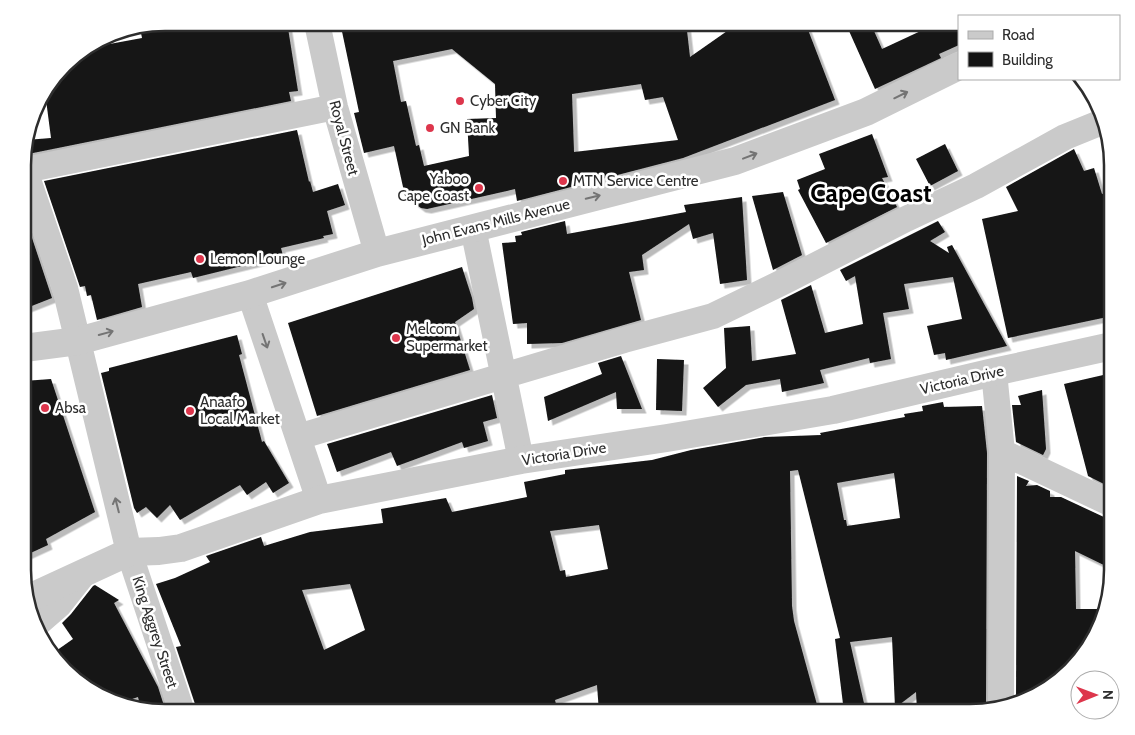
<svg xmlns="http://www.w3.org/2000/svg" width="1135" height="735" font-family="Cabin,sans-serif">
<defs>
<filter id="shadow"><feDropShadow dx="4.5" dy="4.5" stdDeviation="0" flood-color="#0004"/></filter>
</defs>
<rect width="100%" height="100%" fill="#fff"/>
<path fill="#141414" fill-rule="evenodd" filter="url(#shadow)" d="M166 22H287L298 91 289 92 291 101 28 154 24 153V147L26 140 51 138 45 92 71 58 88 48 142 38 140 28Z
M340 22H686L690 57 740 22H805L835 100 683 158 517 201 515 189 427 209 421 208 405 196 394 146 364 153 354 113 359 112ZM452 49 495 84 496 118 467 119 469 156 424 166 419 145 416 146 406 101 401 102 393 61ZM641 84 645 100 663 97 678 140 574 152 572 94Z
M845 22H870L882 49 940 22H959V45L939 54 941 58 875 89Z
M297 130 309 182 310 181 313 192 338 184 345 205 327 211 333 234 323 236 324 238 281 248 283 256 193 278 191 272 138 284 142 307 97 320 91 295 87 296 85 286 80 287 44 181Z
M872 134 888 177 882 178 897 207 826 243 798 190 800 189 797 180 825 169 819 154Z
M945 144 958 171 930 186 916 159Z
M1074 149 1084 171 1094 168 1102 194 1112 191V316L1008 338 982 219 1018 211 1006 187Z
M783 192 802 255 773 270 752 196Z
M742 197 747 280 720 284 713 233 693 239 689 224 642 255 644 270 629 272 641 320 562 343 527 344V323L513 324 502 243 516 242 515 236 522 235 521 232 565 221 567 234 686 212 684 205Z
M24 214 52 298 24 309Z
M938 221 945 232 930 241 949 253 947 247 952 245 1007 346 946 360 945 353 934 355 927 326 962 319 953 277 904 284 909 309 883 313 891 359 870 363 869 358 820 370 824 383 782 392 780 379 746 385 718 407 703 388 726 368 724 328 750 326 752 361 796 354 781 300 811 285 825 333 863 324 855 276 846 281 840 270Z
M462 267 472 298 474 309 455 322 470 370 317 416 288 323Z
M237 335 242 354 239 355 262 442 264 441 289 483 273 493 266 482 247 495 240 485 180 520 170 505 157 518 146 507 137 513 134 508 101 373 109 371V368Z
M621 356 642 409H617L616 392 548 421 544 397 602 374 598 363Z
M657 359 684 360 682 411 656 410Z
M1112 373V488L1088 476 1064 384Z
M51 379 95 512 46 539 48 545 24 556V381Z
M1042 390 1046 449 1043 455 1016 442 1012 405H1021L1018 396Z
M492 395 497 418 483 422 488 441 464 448 462 442 397 466 391 452 337 472 327 444Z
M943 402 944 407 982 406 987 453 986 705 987 710 978 712H963V706L917 711 916 692 895 708 892 637 850 642 866 712H844L835 639 840 638 798 470 790 471 792 606 794 621 819 712H599L597 685 555 700 558 712H197L196 707 176 647 181 646 156 584 175 578 210 562 206 556 261 537 264 546 310 532 383 523 381 509 446 498 452 512 527 497 524 482 565 474V470L652 460 691 450 765 437 821 435 820 433 905 417 904 414 923 411 922 406ZM894 473 900 518 847 526 846 520H844L837 483ZM599 525 608 569 566 577 565 570 560 571 550 531ZM350 584 365 630 324 650 302 590Z
M1017 476 1029 481 1026 486 1037 485 1050 491V497H1061L1106 518 1112 519V569L1075 551 1076 609H1102L1088 649 1041 693 1016 701Z
M95 585 119 600 114 603 158 687 166 712 140 705 138 697 126 701 86 688 53 653 73 639 62 623 71 614 93 586Z"/>
<g fill="none" stroke-linecap="round" stroke-linejoin="round">
<path stroke="#cacaca" stroke-width="26" d="M317 23 335 107 377 253
M24 168 65 288 129 552 182 712
M25 170 335 107
M473 228 521 460
M250 294 319 500
M994 372 1002 452 1001 705
M298 437 624 340 713 316 785 281 906 219 976 186 1065 137 1102 122
M1002 452 1112 504
M36 625 59 605 85 572"/>
<path stroke="#cacaca" stroke-width="28" d="M24 348 78 341 250 294 377 253 735 161 866 112 959 66
M27 599 129 552 159 551 181 548 319 500 521 460 667 438 833 410 994 372 1112 346"/>
</g>
<defs><path id="oneway-shaft" d="M-6 0H5M1.5-3L5.5 0L1.5 3" fill="none" stroke-width="1.6" stroke-linecap="round" stroke-linejoin="round" transform="scale(1.25)"/></defs>
<g stroke="#747474">
<use href="#oneway-shaft" transform="translate(901 95) rotate(-26)"/>
<use href="#oneway-shaft" transform="translate(750 156) rotate(-21)"/>
<use href="#oneway-shaft" transform="translate(593 197) rotate(-14)"/>
<use href="#oneway-shaft" transform="translate(279 285) rotate(-18)"/>
<use href="#oneway-shaft" transform="translate(106 333) rotate(-15)"/>
<use href="#oneway-shaft" transform="translate(265 341) rotate(71)"/>
<use href="#oneway-shaft" transform="translate(117 505) rotate(-104)"/>
</g>
<g fill="#dd364c" stroke="#fff" stroke-width="2">
<circle cx="460" cy="101" r="5"/>
<circle cx="430" cy="128" r="5"/>
<circle cx="563" cy="181" r="5"/>
<circle cx="479" cy="188" r="5"/>
<circle cx="200" cy="259" r="5"/>
<circle cx="396" cy="338" r="5"/>
<circle cx="45" cy="408" r="5"/>
<circle cx="190" cy="411" r="5"/>
</g>
<g text-anchor="middle" stroke-width="5" stroke-linejoin="round" paint-order="stroke">
<g font-size="15" fill="#2d2d2d" stroke="#fff" text-anchor="start">
<text x="470" y="106">Cyber City</text>
<text x="440" y="133">GN Bank</text>
<text x="469" y="184" text-anchor="end">Yaboo<tspan x="469" dy="17">Cape Coast</tspan></text>
<text x="573" y="186">MTN Service Centre</text>
<text x="210" y="264">Lemon Lounge</text>
<text x="406" y="334">Melcom<tspan x="406" dy="17">Supermarket</tspan></text>
<text x="200" y="407">Anaafo<tspan x="200" dy="17">Local Market</tspan></text>
<text x="55" y="413">Absa</text>
</g>
<g font-size="15" fill="#2d2d2d" stroke="#fff">
<text transform="translate(344 138) rotate(75)" y="5">Royal Street</text>
<text transform="translate(496 222) rotate(-14)" y="5">John Evans Mills Avenue</text>
<text transform="translate(962 380) rotate(-13)" y="5">Victoria Drive</text>
<text transform="translate(564 454) rotate(-9)" y="5">Victoria Drive</text>
<text transform="translate(155 632) rotate(72)" y="5">King Aggrey Street</text>
</g>
<g font-size="25" font-weight="bold" fill="#000" stroke="#fff">
<text x="871" y="202">Cape Coast</text>
</g>
</g>
<path d="M0 0H1135V735H0ZM165 31H970A134 134 0 0 1 1104 165V570A134 134 0 0 1 970 704H165A134 134 0 0 1 31 570V165A134 134 0 0 1 165 31Z" fill="#fff" fill-rule="evenodd"/>
<path fill="none" stroke="#2d2d2d" stroke-width="2.5" d="M165 31H970A134 134 0 0 1 1104 165V570A134 134 0 0 1 970 704H165A134 134 0 0 1 31 570V165A134 134 0 0 1 165 31Z"/>
<rect x="958" y="15" width="162" height="65" fill="#ffffff" stroke="#ababab"/>
<rect x="968" y="31" width="25" height="8" fill="#cacaca" stroke="#ababab"/>
<text x="1002" y="40" font-size="15" fill="#2d2d2d">Road</text>
<rect x="968" y="52" width="25" height="15" fill="#141414" stroke="#ababab"/>
<text x="1002" y="65" font-size="15" fill="#2d2d2d">Building</text>
<g transform="translate(1095 695) rotate(89)"><circle r="24" fill="#ffffff" stroke="#ababab"/>
<path d="M0-4L9 19L0 12L-9 19Z" fill="#dd364c"/>
<text y="-8" font-size="14" font-weight="bold" text-anchor="middle" fill="#2d2d2d">N</text>
</g>
</svg>
